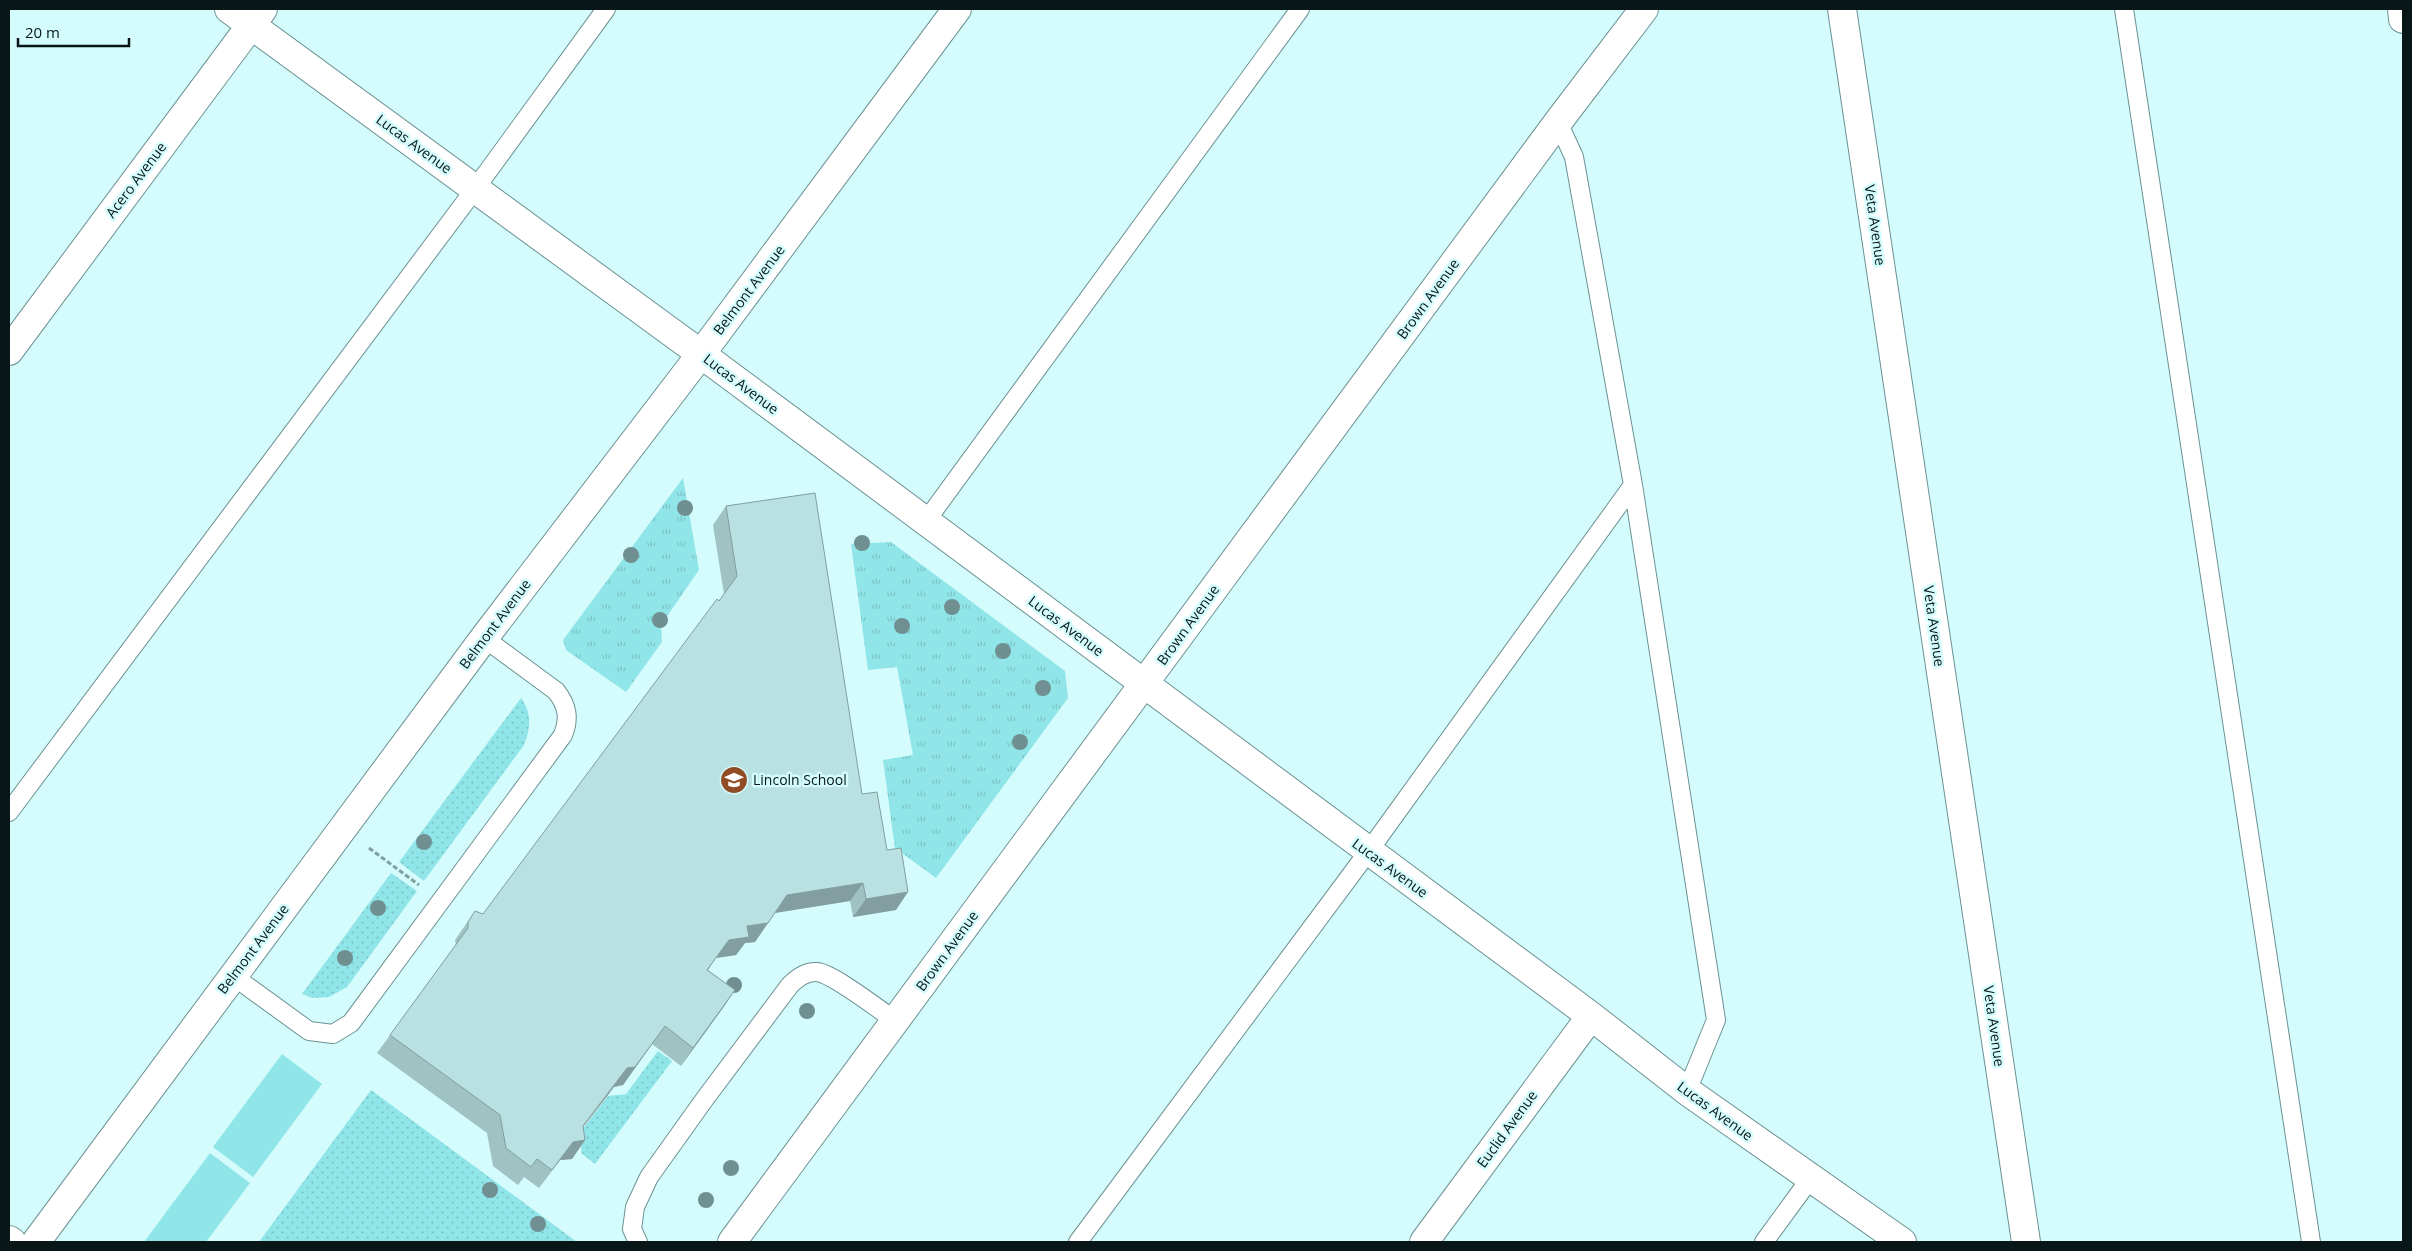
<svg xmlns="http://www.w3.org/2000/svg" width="2412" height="1251" font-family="'Open Sans',sans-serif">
<defs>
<pattern id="grass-dots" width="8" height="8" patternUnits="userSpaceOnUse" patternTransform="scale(1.25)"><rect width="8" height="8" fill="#90e5e8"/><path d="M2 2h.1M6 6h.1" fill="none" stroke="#7bc4c6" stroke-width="1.8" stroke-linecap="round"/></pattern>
<pattern id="park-tufts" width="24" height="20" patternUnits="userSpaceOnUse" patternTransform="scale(1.25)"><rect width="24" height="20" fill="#90e5e8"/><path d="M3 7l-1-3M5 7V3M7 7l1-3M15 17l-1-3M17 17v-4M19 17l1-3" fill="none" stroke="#7bc4c6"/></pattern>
</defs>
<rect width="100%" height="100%" fill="#d4fcfd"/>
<path fill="url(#grass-dots)" d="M521 698C532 713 531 728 524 745L424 881 399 862Z
M391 873 417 891 347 987 329 997 312 998 302 994Z
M658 1051 672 1061 595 1164 582 1154 579 1134 608 1096 626 1094Z
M371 1090 577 1242H259Z"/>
<path fill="url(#park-tufts)" d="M683 478 699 570 661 625 662 642 626 692 566 650 563 640Z
M891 542 1065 671 1068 698 936 878 895 848 883 760 913 755 897 667 868 670 851 544Z"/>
<path fill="#90e5e8" d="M282 1054 322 1084 253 1177 213 1147Z
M210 1153 250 1183 206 1242H144Z"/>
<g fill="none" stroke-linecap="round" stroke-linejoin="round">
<g stroke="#6c9192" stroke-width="20">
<path id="lane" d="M2124 9 2311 1242
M1558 122 1574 157 1633 485 1716 1020 1687 1091
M926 521 1300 9
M9 812 475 189 606 9
M233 976 309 1031 333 1034 351 1023 563 735C570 718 567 705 556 691L484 638
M638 1242 632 1229 635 1207 649 1177 704 1100 790 985C797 978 806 971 817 972 834 974 879 1010 896 1021
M1078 1242 1368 852 1633 485
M1764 1242 1810 1179"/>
</g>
<g stroke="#6c9192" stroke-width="30">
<path id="street" d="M229 9 701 354 1591 1016 1687 1091 1902 1242
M1842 9 2026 1242
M2402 9 2403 19
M9 351 263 9
M36 1242 484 638 701 354 957 9
M732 1242 1558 122 1644 9
M1424 1242 1591 1016"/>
</g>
<g stroke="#6c9192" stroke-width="30">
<path id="secondary" d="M9 1240 12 1242"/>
</g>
<path stroke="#829fa0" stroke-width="3" stroke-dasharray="5 2.5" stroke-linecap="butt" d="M369 848 419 885"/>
<use href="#lane" stroke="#fff" stroke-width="18"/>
<use href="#street" stroke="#fff" stroke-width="28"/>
<use href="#secondary" stroke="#fff" stroke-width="28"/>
</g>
<g fill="#6f8f90">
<circle cx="685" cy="508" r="8"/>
<circle cx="862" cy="543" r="8"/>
<circle cx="631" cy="555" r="8"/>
<circle cx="952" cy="607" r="8"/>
<circle cx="660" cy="620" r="8"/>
<circle cx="902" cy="626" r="8"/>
<circle cx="1003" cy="651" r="8"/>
<circle cx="1043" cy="688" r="8"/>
<circle cx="1020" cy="742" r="8"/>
<circle cx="424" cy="842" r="8"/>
<circle cx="378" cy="908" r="8"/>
<circle cx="345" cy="958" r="8"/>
<circle cx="734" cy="985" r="8"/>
<circle cx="807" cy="1011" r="8"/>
<circle cx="731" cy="1168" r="8"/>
<circle cx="490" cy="1190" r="8"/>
<circle cx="706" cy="1200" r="8"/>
<circle cx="538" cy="1224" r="8"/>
</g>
<path fill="#a0c2c2" d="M726 506 862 794 896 910 853 917 850 901 775 913 755 942 745 943 736 955 716 958 708 970 735 990 681 1066 652 1044 623 1085 614 1087 583 1127 585 1140 572 1159 560 1160 539 1188 524 1177 518 1185 493 1166 487 1133 377 1053 456 945 455 940 475 911 483 914 724 594 713 525Z"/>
<path fill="#829e9e" d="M863 883 850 901 774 913 787 895Z
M908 892 896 910 853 917 866 899Z
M768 923 755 942 745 943 736 955 716 958 694 988 729 940 747 926Z
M735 990 723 1008 681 1066 693 1048Z
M665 1026 623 1085 614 1087 571 1144 627 1068Z
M585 1140 572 1159 560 1160 539 1188 573 1142Z"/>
<path fill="#bae1e1" stroke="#829e9e" d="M815 493 862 794 877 792 887 850 901 848 908 892 866 899 863 883 787 895 768 923 747 926 749 937 729 940 707 970 735 990 693 1048 665 1026 635 1067 627 1068 583 1126 585 1140 573 1142 552 1170 537 1159 531 1167 506 1148 500 1115 390 1035 468 928V922L475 911 483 914 717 599 719 601 737 576 726 506Z"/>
<defs>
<g id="school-disc" transform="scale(1.4375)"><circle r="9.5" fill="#914c23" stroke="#d4fcfd"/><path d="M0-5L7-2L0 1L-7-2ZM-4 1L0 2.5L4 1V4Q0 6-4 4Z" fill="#fff"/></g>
</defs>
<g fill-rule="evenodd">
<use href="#school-disc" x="734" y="780"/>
</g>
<g text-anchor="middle" stroke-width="5" stroke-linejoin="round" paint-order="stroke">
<g font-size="14" fill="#081617" stroke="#d4fcfd">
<text transform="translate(414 144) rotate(36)" y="5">Lucas Avenue</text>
<text transform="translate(136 180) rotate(-53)" y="5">Acero Avenue</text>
<text transform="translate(1875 225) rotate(82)" y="5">Veta Avenue</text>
<text transform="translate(749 290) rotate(-53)" y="5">Belmont Avenue</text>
<text transform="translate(1428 299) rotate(-54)" y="5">Brown Avenue</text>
<text transform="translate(741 384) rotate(37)" y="5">Lucas Avenue</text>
<text transform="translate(495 624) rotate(-53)" y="5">Belmont Avenue</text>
<text transform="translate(1188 625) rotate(-54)" y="5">Brown Avenue</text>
<text transform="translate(1066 626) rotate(37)" y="5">Lucas Avenue</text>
<text transform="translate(1934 626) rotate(82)" y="5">Veta Avenue</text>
<text transform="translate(1390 868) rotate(36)" y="5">Lucas Avenue</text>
<text transform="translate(253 949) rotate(-53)" y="5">Belmont Avenue</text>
<text transform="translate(947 951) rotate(-54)" y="5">Brown Avenue</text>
<text transform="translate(1994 1026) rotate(82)" y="5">Veta Avenue</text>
<text transform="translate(1715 1111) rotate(36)" y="5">Lucas Avenue</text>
<text transform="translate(1507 1129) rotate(-54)" y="5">Euclid Avenue</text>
</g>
<g font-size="14" fill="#081617" stroke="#d4fcfd" text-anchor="start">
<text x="753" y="785">Lincoln School</text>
</g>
</g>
<rect width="2412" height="1251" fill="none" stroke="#081617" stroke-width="20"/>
<path d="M18 38v8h111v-8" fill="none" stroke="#081617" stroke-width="2.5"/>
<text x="25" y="38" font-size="15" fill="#081617" stroke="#d4fcfd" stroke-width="4" paint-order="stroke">20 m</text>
</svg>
